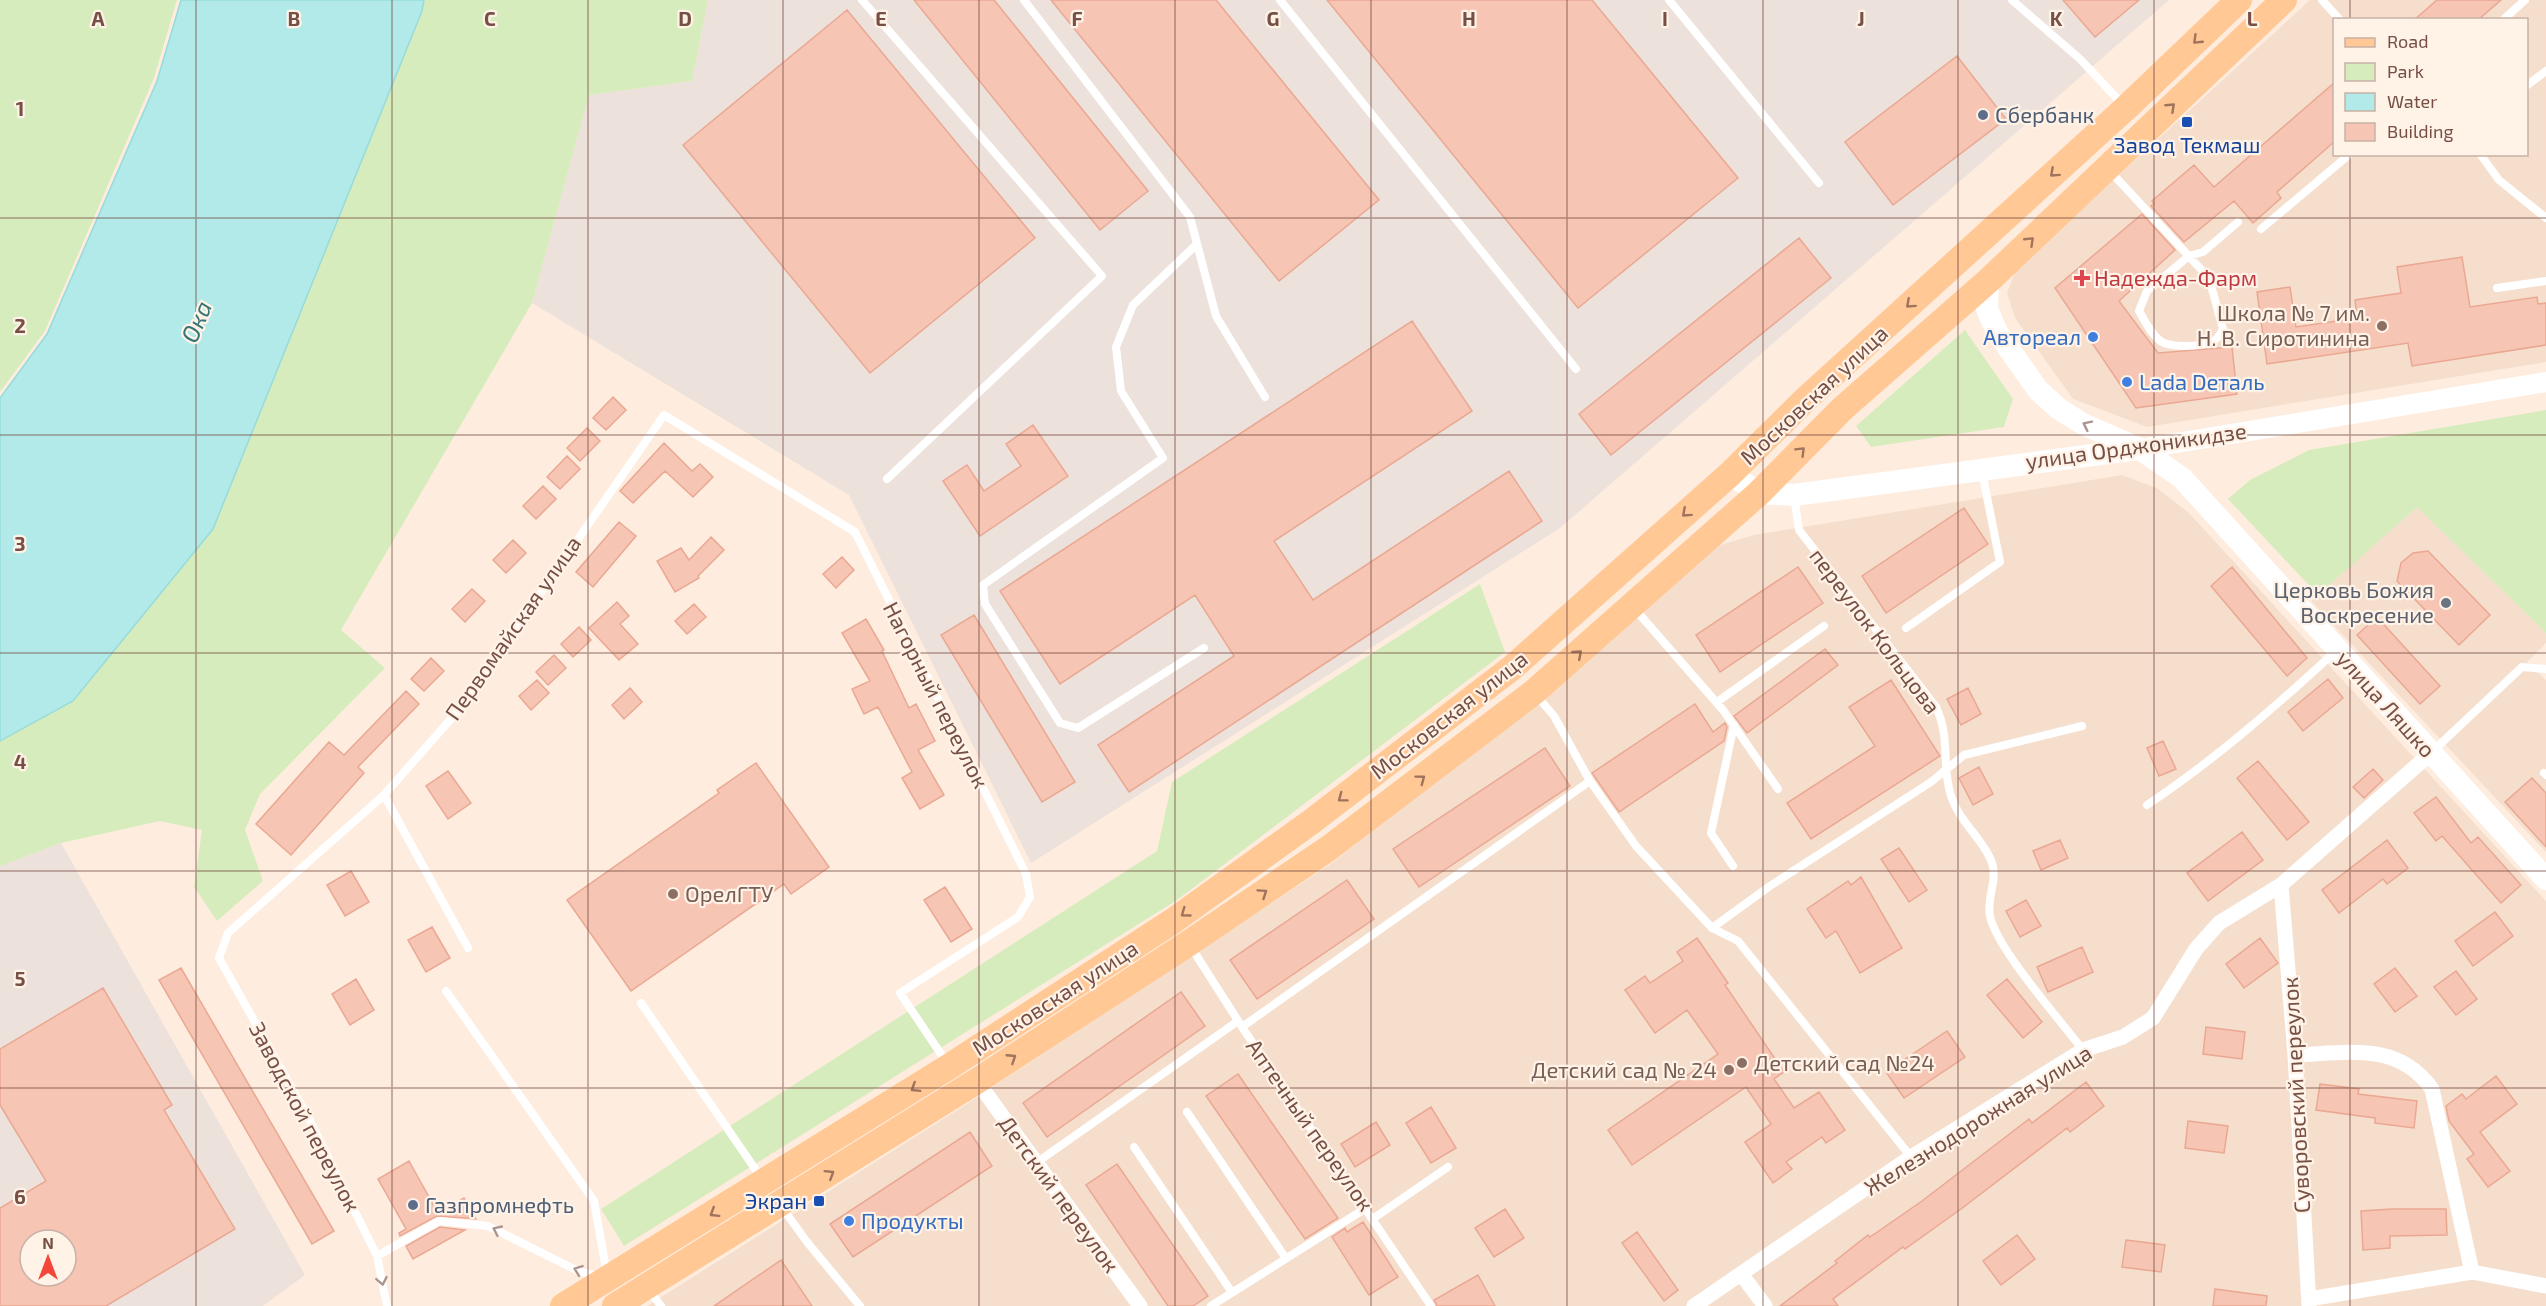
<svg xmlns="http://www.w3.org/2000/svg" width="2546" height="1306" font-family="'Exo 2',sans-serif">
<rect width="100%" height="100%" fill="#feeddf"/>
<path fill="#f6decd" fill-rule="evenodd" d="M2310 0H2546V362L2147 427 2073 399 2015 318 2007 293 2016 269ZM2334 20H2526V154H2334Z
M2122 475 2157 488 2189 513 2546 901V1306H647L967 1104 1332 863 1512 722 1714 547 1754 535Z
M2417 506 2546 633V643L2527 662 2546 680V852L2311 601Z"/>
<path fill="#ece1db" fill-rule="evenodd" d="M708 0H2169L1560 528 1031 863 849 495 532 303 589 95 692 81Z
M61 843 305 1275 263 1306H0V866ZM30 1240H66V1276H30Z"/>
<path fill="#d7ecbd" d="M0 0H177L154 78 45 331 0 392Z
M424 0H708L692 81 589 95 532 303 341 630 385 668 260 794 245 830 263 881 217 921 194 887 202 830 160 821 61 843 0 866V741L73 701 422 11Z
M1965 330 2013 399 2004 427 1871 447 1856 426Z
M2546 410V633L2417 507 2318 595 2228 499 2250 480 2309 450Z
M1480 584 1505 652 1177 900 624 1246 601 1209 1157 851 1172 782Z"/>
<path fill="#b2e9e9" stroke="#98dbdb" stroke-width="1.5" d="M181 0H424L422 11 213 529 73 701 0 741V398L47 334 157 81Z"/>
<path fill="#f6c5b4" stroke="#eaa893" stroke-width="1.5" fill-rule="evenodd" d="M914 0H994L1148 191 1100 230Z
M1051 0H1216L1379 200 1279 281Z
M1327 0H1592L1738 178 1578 308Z
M2063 0H2139L2095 37Z
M2437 0H2501L2478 20H2414Z
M847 10 1035 238 870 373 683 145Z
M1957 56 2006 119 1893 205 1845 142Z
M2334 83V142L2277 192 2281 198 2253 223 2234 201 2184 242 2151 206 2154 204 2152 201 2194 165 2214 187Z
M2142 214 2175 250 2119 301 2158 353 2232 347 2237 394 2136 408 2055 288Z
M1799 238 1831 278 1611 455 1579 414Z
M2462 257 2470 307 2537 297 2538 304 2546 303V345L2412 366 2408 343 2267 364 2257 292 2290 287 2296 327 2357 318 2355 300 2401 293 2397 267Z
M1412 321 1472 411 1274 541 1313 600 1509 471 1542 521 1129 792 1098 745 1234 656 1195 595 1060 684 1000 591Z
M613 397 626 410 606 430 593 418Z
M1033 425 1068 476 980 536 943 481 967 465 984 491 1021 466 1006 444Z
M587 428 600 441 580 461 567 448Z
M664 443 692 471 700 464 713 477 693 497 665 471 633 503 620 491Z
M567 456 580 469 560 489 547 477Z
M543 486 556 499 536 519 523 506Z
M1964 508 1988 544 1886 613 1862 576Z
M619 522 636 536 593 587 576 572Z
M711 537 724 550 698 576 699 578 675 592 657 561 681 548 689 560Z
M513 540 526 553 506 573 493 560Z
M2428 551 2490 615 2459 645 2397 581 2401 563 2413 553Z
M842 557 854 570 836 588 823 574Z
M1798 567 1823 603 1720 672 1696 635Z
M2232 567 2307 658 2287 676 2211 586Z
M472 589 485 601 465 622 452 609Z
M617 602 629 616 620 624 638 644 619 660 589 628Z
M694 604 706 617 687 634 675 621Z
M974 615 1075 782 1042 802 941 635Z
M2377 617 2440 686 2420 704 2357 635Z
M866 619 884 650 882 651 909 708 916 704 935 741 918 750 944 795 920 809 902 778 912 772 878 707 864 714 852 689 870 681 842 633Z
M579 627 591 640 573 657 561 644Z
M1825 649 1838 665 1747 733 1734 716Z
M554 655 566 668 548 685 536 672Z
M431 658 444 671 424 691 411 679Z
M2328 679 2343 698 2303 731 2288 712Z
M537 680 549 693 531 710 519 696Z
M1891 680 1940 756 1811 839 1787 803 1875 746 1849 707Z
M630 688 642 702 624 719 612 705Z
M1968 688 1981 714 1961 725 1947 699Z
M406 691 419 704 358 767 364 773 291 855 256 824 329 742 344 755Z
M1695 704 1713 732 1725 723 1727 727 1724 741 1619 812 1592 773Z
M2163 741 2176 769 2159 776 2147 748Z
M1545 748 1570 786 1419 887 1393 849Z
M2258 761 2309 822 2287 840 2237 778Z
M756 763 829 867 791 894 784 884 631 991 567 900 719 793 717 790Z
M1979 767 1993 794 1973 805 1959 778Z
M2373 769 2383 780 2364 798 2353 787Z
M448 771 471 803 448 819 426 786Z
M2532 778 2546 793V847L2505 802Z
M2436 797 2471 843 2478 837 2521 885 2501 903 2442 836 2436 841 2414 813Z
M2242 832 2263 860 2208 901 2187 873Z
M2060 840 2068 858 2041 870 2033 851Z
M2387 840 2408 868 2387 884 2383 879 2339 913 2322 890Z
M1899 848 1927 890 1909 902 1881 859Z
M351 871 369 902 345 916 327 885Z
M1861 877 1902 948 1860 973 1836 931 1826 938 1807 909 1848 881 1851 885Z
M1347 880 1374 919 1257 999 1230 960Z
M945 887 972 929 951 942 924 900Z
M2026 900 2041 926 2020 937 2006 911Z
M2495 912 2513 936 2473 966 2455 941Z
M432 927 450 958 426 972 408 940Z
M1697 938 1728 983 1725 985 1784 1072 1774 1079 1794 1108 1819 1092 1845 1130 1826 1143 1822 1137 1786 1162 1792 1169 1773 1183 1745 1142 1771 1124 1746 1087 1632 1165 1608 1130 1718 1054 1687 1010 1655 1033 1625 990 1645 976 1650 983 1683 961 1677 952Z
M2260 938 2278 963 2244 988 2226 964Z
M2082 947 2093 972 2048 992 2037 967Z
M181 968 334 1231 312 1244 159 980Z
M2395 968 2417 996 2395 1012 2374 984Z
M2456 971 2477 999 2456 1015 2434 987Z
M356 979 374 1010 350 1025 332 994Z
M2007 979 2042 1022 2023 1038 1987 995Z
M103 988 172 1105 164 1110 235 1229 106 1306H0V1208L46 1181 0 1105V1049ZM30 1240H66V1276H30Z
M1181 992 1205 1026 1047 1137 1023 1103Z
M2206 1027 2245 1032 2242 1059 2203 1054Z
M1947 1031 1965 1057 1904 1098 1886 1072Z
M1238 1074 1338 1218 1305 1239 1206 1096Z
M2496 1076 2517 1104 2480 1132 2510 1171 2488 1187 2467 1159 2474 1154 2449 1121 2446 1106 2462 1094 2466 1099Z
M2086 1082 2104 1106 2070 1132 2067 1128 1961 1209 1905 1249 1903 1247 1833 1299 1838 1306H1780L1837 1263 1835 1261 1868 1235 1870 1237 1922 1201 2029 1119 2032 1123Z
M2320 1084 2359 1089 2358 1094 2417 1101 2414 1128 2375 1123V1118L2316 1110Z
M1431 1107 1456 1148 1431 1163 1406 1123Z
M2188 1121 2228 1126 2224 1153 2185 1148Z
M1376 1122 1390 1145 1355 1167 1341 1144Z
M970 1132 992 1166 853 1257 830 1224Z
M409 1161 438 1213 464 1198 476 1219 437 1216 400 1236 399 1233 406 1229 378 1179Z
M1117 1164 1208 1296 1193 1306H1168L1086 1185Z
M1505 1209 1524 1238 1494 1257 1475 1228Z
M2392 1209H2446L2447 1235 2390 1236V1248L2363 1250 2361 1211Z
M1363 1222 1398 1277 1369 1295 1332 1237 1345 1228 1347 1232Z
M440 1227 465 1230 413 1259 406 1246Z
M1637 1232 1678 1290 1664 1301 1622 1243Z
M2017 1235 2035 1259 2001 1285 1983 1261Z
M2126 1240 2165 1245 2161 1272 2122 1267Z
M781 1260 812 1306H714Z
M1478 1275 1495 1306H1437L1434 1300Z
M2215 1289 2267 1296 2266 1306H2213Z"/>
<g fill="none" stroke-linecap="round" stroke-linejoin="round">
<path stroke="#fff" stroke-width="8" d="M862 0 1102 276 887 479
M1024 0 1190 217 1216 316 1265 397
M1280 0 1576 369
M1669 0 1819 183
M2012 0 2080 59 2124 106
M2322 0 2340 20
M2503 20 2525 0
M2526 86 2546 71
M2480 154 2499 180 2546 218
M2110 171 2209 278 2223 329C2220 335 2216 341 2210 343 2199 346 2173 348 2162 342 2152 336 2145 321 2139 311L2147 291 2189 256 2203 252 2238 222
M2261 229 2350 154
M1197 244 1133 305 1116 347 1121 391 1163 458 983 585 985 604 1060 723 1078 728 1204 648
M2497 288 2546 281
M1794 496 1799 530 1936 707C1951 739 1941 765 1951 796 1959 821 1979 835 1990 858 2000 878 1986 896 1990 916 1996 948 2061 1021 2083 1050
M1634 608 1723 710 1778 789
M1906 628 2000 562 1982 472
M1536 695 1554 716 1590 781 1636 846 1712 928 1738 941 1911 1157
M1717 702 1824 626
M2434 750 2522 667 2546 669
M2544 773 2546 775
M384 795 468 948
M2147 805C2216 759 2276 706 2336 651
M1733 866 1711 833 1734 725
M1712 928 1770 886 1931 782 1964 755 2082 726
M1191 947 1242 1027 1431 1306
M446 991 594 1201 607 1275
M641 1003 762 1179
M1242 1027 1590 781
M1187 1112 1285 1257
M1134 1147 1231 1291
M1036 1163 1238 1021
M781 1206 807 1242 860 1306
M1374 1218 1448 1167
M377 1256 439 1221 488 1226 578 1271 597 1276
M649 1290 661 1306
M387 1306 377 1256 308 1117 219 958 228 933 384 795 464 704 664 415 855 532 1026 874 1030 897 1018 917 900 993 947 1063
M1211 1306 1366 1208"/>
<path stroke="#fff" stroke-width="15" d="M2281 885 2295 1055 2309 1306
M2295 1055C2347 1053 2398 1041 2432 1089L2472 1272
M977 1081 1140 1306
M1742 1275 1765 1306
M2309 1299 2472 1272 2546 1286
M1694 1306 1911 1157 2083 1050 2123 1037 2153 1018 2196 949 2219 923 2281 885 2431 753"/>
<path stroke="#fff" stroke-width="20" d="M2140 449 2546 382"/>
<path stroke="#fff" stroke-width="22" d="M1988 281 1987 309 1997 332 2038 390 2059 409 2083 424 2140 449 2182 478 2546 879
M1730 474 1759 493 1794 495 2138 449"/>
<path stroke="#ffc895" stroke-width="26" d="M563 1306 950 1066 1173 921 1311 822 1513 667 1730 474 1808 397 2126 108 2239 0
M615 1306 977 1081 1189 943 1329 848 1534 692 1759 493 1842 409 1988 281 2284 0"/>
</g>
<defs><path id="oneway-chevron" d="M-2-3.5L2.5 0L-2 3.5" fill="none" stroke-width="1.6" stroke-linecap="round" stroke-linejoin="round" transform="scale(1.5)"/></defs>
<g stroke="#9f735d">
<use href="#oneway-chevron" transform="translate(2197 40) rotate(136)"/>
<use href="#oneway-chevron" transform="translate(2171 107) rotate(-43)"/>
<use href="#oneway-chevron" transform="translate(2054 173) rotate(138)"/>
<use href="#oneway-chevron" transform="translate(2030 241) rotate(-44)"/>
<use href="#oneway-chevron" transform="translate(1910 304) rotate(138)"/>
<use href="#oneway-chevron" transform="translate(1801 451) rotate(-45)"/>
<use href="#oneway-chevron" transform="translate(1686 513) rotate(138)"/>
<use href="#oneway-chevron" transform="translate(1578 654) rotate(-41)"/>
<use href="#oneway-chevron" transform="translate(1421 779) rotate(-37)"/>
<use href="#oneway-chevron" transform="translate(1342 798) rotate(143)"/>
<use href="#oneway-chevron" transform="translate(1263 893) rotate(-34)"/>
<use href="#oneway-chevron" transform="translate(1185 913) rotate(144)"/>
<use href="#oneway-chevron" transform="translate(1012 1058) rotate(-33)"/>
<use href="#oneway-chevron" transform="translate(915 1088) rotate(148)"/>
<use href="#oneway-chevron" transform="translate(830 1174) rotate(-32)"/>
<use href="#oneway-chevron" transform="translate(714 1213) rotate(148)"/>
</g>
<g stroke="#ad958f">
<use href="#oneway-chevron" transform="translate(2087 425) rotate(-154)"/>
<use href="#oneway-chevron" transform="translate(497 1230) rotate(-155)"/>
<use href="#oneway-chevron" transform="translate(578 1270) rotate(-160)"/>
<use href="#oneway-chevron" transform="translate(382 1281) rotate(79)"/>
</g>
<path fill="none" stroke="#764f45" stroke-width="1.5" stroke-opacity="0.55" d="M196 0V1306M392 0V1306M588 0V1306M783 0V1306M979 0V1306M1175 0V1306M1371 0V1306M1567 0V1306M1763 0V1306M1958 0V1306M2154 0V1306M2350 0V20M2350 154V1306M0 218H2546M0 435H2546M0 653H2546M0 871H2546M0 1088H2546"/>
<g fill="#5c6f8a" stroke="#fff2e7" stroke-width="2">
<circle cx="1983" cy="115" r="6"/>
<circle cx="413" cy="1205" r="6"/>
</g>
<g fill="#1a4fb4" stroke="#fff2e7" stroke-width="2">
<rect x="2181" y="116" width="12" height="12" rx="3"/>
<rect x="813" y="1195" width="12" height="12" rx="3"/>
</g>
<path fill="#e0444e" stroke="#fff2e7" stroke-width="2" d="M2079 269h6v6h6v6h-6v6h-6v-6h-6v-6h6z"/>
<g fill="#8d6e63" stroke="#fff2e7" stroke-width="2">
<circle cx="2382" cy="326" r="6"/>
<circle cx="673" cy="894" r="6"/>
<circle cx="1742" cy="1063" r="6"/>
<circle cx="1729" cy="1070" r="6"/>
</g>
<g fill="#3f7fe0" stroke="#fff2e7" stroke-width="2">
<circle cx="2093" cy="337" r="6"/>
<circle cx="2127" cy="382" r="6"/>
<circle cx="849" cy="1221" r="6"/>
</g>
<circle fill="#6b7280" stroke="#fff2e7" stroke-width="2" cx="2446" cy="603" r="6"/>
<g text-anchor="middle" stroke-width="4.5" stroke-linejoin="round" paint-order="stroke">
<g font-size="22" fill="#4e5e75" stroke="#fff2e7" text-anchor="start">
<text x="1995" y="123">Сбербанк</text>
<text x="425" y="1213">Газпромнефть</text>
</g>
<g font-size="22" fill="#164399" stroke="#fff2e7">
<text x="2187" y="153">Завод Текмаш</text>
<text x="807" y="1209" text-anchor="end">Экран</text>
</g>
<g font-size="22" fill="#be3a42" stroke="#fff2e7" text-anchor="start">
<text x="2094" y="286">Надежда-Фарм</text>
</g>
<g font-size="22" fill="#785e54" stroke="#fff2e7" text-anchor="end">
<text x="2370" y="321">Школа № 7 им.<tspan x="2370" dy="25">Н. В. Сиротинина</tspan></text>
<text x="685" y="902" text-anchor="start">ОрелГТУ</text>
<text x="1754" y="1071" text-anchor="start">Детский сад №24</text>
<text x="1717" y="1078">Детский сад № 24</text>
</g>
<g font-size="22" fill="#366cbe" stroke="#fff2e7" text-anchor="start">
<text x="2081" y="345" text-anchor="end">Автореал</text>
<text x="2139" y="390">Lada Dеталь</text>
<text x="861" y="1229">Продукты</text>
</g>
<g font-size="22" fill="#764f45" stroke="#fff2e7">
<text transform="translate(1814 395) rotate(-43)" y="8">Московская улица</text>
<text transform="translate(2136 446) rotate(-8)" y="8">улица Орджоникидзе</text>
<text transform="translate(513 628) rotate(-55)" y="8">Первомайская улица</text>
<text transform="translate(1875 631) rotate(53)" y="8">переулок Кольцова</text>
<text transform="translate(936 695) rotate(63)" y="8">Нагорный переулок</text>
<text transform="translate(2386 704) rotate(48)" y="8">улица Ляшко</text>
<text transform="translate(1449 715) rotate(-38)" y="8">Московская улица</text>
<text transform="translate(1055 998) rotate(-33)" y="8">Московская улица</text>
<text transform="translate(2296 1095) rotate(-93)" y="8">Суворовский переулок</text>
<text transform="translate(305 1117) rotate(62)" y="8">Заводской переулок</text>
<text transform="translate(1978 1120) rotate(-32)" y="8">Железнодорожная улица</text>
<text transform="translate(1310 1125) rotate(55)" y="8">Аптечный переулок</text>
<text transform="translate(1059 1194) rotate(54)" y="8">Детский переулок</text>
</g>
<g font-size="22" fill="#5b616d" stroke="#fff2e7" text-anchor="end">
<text x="2434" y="598">Церковь Божия<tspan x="2434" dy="25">Воскресение</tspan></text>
</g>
<g font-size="24" font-style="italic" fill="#357576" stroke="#fff2e7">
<text transform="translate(197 322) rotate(-67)" y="8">Ока</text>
</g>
</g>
<g font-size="20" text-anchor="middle" font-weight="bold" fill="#764f45" stroke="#fff2e7" stroke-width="4.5" stroke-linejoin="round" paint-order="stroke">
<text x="98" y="26">A</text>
<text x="294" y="26">B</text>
<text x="490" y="26">C</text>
<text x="685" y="26">D</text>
<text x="881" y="26">E</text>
<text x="1077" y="26">F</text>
<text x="1273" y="26">G</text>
<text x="1469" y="26">H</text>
<text x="1665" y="26">I</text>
<text x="1861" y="26">J</text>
<text x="2056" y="26">K</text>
<text x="2252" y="26">L</text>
<text x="20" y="116">1</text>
<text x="20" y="333">2</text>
<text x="20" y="551">3</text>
<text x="20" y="769">4</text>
<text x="20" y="986">5</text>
<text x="20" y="1204">6</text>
</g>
<rect x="2333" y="18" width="195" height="138" fill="#fff2e7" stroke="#c8b1a6" stroke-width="1.5"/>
<rect x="2345" y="38" width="30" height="9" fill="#ffc895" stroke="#c8b1a6" stroke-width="1.5"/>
<text x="2387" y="48" font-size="18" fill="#764f45">Road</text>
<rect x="2345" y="63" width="30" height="18" fill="#d7ecbd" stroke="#c8b1a6" stroke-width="1.5"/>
<text x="2387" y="78" font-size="18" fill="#764f45">Park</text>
<rect x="2345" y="93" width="30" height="18" fill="#b2e9e9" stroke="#c8b1a6" stroke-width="1.5"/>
<text x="2387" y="108" font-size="18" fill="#764f45">Water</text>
<rect x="2345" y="123" width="30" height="18" fill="#f6c5b4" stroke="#c8b1a6" stroke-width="1.5"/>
<text x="2387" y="138" font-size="18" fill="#764f45">Building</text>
<g transform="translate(48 1258)"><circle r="28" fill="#fff2e7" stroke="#c8b1a6" stroke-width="1.5"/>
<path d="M0-4.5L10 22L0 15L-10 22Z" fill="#f34739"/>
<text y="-9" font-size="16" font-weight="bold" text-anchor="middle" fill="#764f45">N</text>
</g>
</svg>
